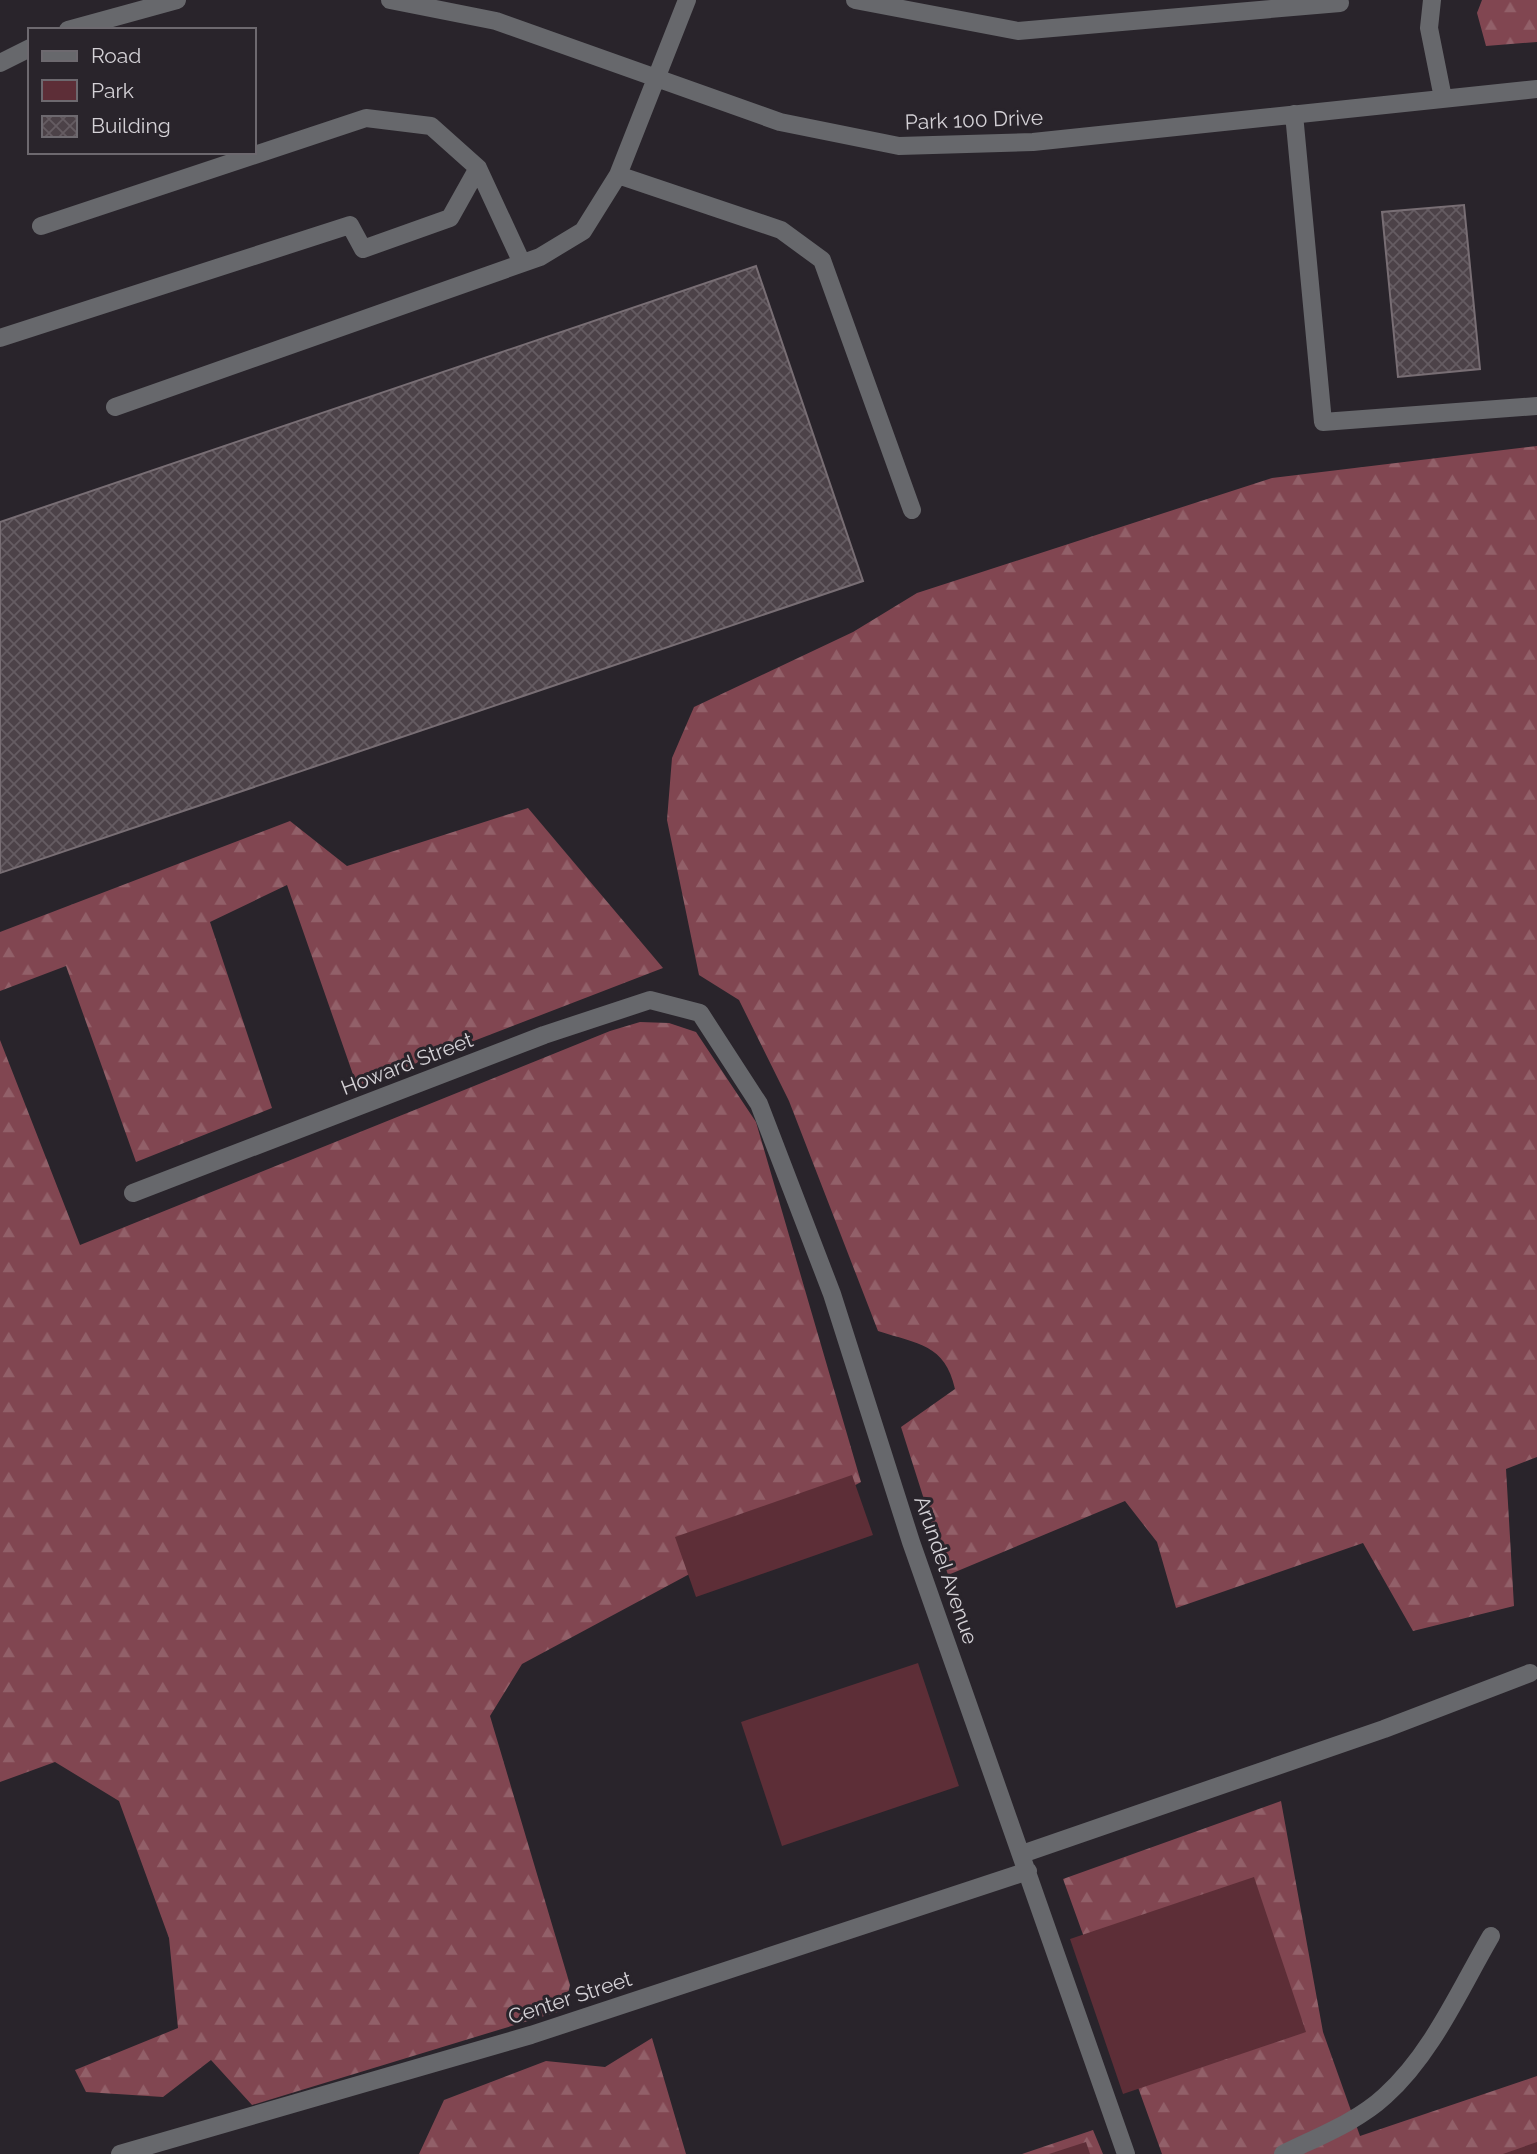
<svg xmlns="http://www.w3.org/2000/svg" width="1537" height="2154" font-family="Raleway,sans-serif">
<defs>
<pattern id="forest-firs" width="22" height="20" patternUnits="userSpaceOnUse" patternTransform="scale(1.75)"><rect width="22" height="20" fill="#814651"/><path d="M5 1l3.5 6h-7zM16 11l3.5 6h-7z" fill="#926069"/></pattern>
<pattern id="building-cross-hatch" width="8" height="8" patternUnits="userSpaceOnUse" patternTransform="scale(1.75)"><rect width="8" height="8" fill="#4c4248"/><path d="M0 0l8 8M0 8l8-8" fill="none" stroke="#655c62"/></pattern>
</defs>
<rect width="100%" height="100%" fill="#29242b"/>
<path fill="url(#forest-firs)" d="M1482 0H1537V42L1486 46 1477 13Z
M1537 446V1457L1506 1469 1514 1606 1413 1631 1363 1543 1176 1608 1157 1542 1125 1501 948 1575 901 1427 955 1389C945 1344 918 1344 878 1331L789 1101 739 1000 699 975 667 820 672 758 694 707 853 632 917 593 1272 478Z
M528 808 663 968 357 1086 287 885 210 922 272 1108 136 1162 66 966 0 991V932L290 821 347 866Z
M640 1022 669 1023 696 1032 756 1122 861 1482 522 1664 490 1716 570 1985 564 2010 252 2105 211 2060 163 2097 86 2092 75 2070 178 2028 169 1938 119 1801 55 1762 0 1782V1040L80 1245 610 1031Z
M1281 1801 1323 2032 1360 2136 1537 2076V2154H1162L1063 1879Z
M652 2038 686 2154H419L444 2100 546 2061 605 2067Z
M1093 2130 1103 2154H1022Z"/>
<path fill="#5d2e37" d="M852 1475 873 1535 696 1597 675 1537Z
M918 1663 959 1786 782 1846 741 1722Z
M1254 1877 1306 2032 1123 2094 1070 1939Z
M1086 2142 1090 2154H1049Z
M1537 2142V2154H1503Z"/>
<path fill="url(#building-cross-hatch)" stroke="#786e74" stroke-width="2" d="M1464 205 1480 369 1398 377 1382 212Z
M756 266 863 581 0 873V522Z"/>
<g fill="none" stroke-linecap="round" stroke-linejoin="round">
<path stroke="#67686c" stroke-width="18" d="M390 0 496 21 780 122 899 146 1033 142 1537 89
M855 0 1018 31 1340 3
M1432 0 1429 28 1443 98
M68 30 177 0
M0 63 30 48
M1294 114 1323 422 1537 406
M618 175 781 230 822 260 912 510
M41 226 366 118 431 126 478 168 522 263
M0 338 350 225 363 249 450 218 478 168
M115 407 540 257 583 231 618 175 687 0
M133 1193 544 1035 650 1000 700 1013 759 1104 832 1294 911 1542 1126 2154
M1022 1854 1384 1729 1530 1673
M120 2154 531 2035 1028 1871
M1283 2154C1317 2137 1357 2122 1385 2096 1432 2054 1460 1989 1491 1936"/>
</g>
<g text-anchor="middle" stroke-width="6" stroke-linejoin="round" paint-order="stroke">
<g font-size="21" fill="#d4d1d6" stroke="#29242b">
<text transform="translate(974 120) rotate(-2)" y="7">Park 100 Drive</text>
<text transform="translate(407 1064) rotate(-21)" y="7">Howard Street</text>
<text transform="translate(946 1570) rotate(71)" y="7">Arundel Avenue</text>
<text transform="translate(570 1998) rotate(-18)" y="7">Center Street</text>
</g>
</g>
<rect x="28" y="28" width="228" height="126" fill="#29242b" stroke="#6d696f" stroke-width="2"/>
<rect x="42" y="51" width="35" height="10" fill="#67686c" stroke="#6d696f" stroke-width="2"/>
<text x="91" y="63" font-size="21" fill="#d4d1d6">Road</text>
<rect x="42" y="80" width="35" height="21" fill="#5d2e37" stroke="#6d696f" stroke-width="2"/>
<text x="91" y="98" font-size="21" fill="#d4d1d6">Park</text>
<rect x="42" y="116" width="35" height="21" fill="url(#building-cross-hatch)" stroke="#6d696f" stroke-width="2"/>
<text x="91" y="133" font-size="21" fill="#d4d1d6">Building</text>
</svg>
